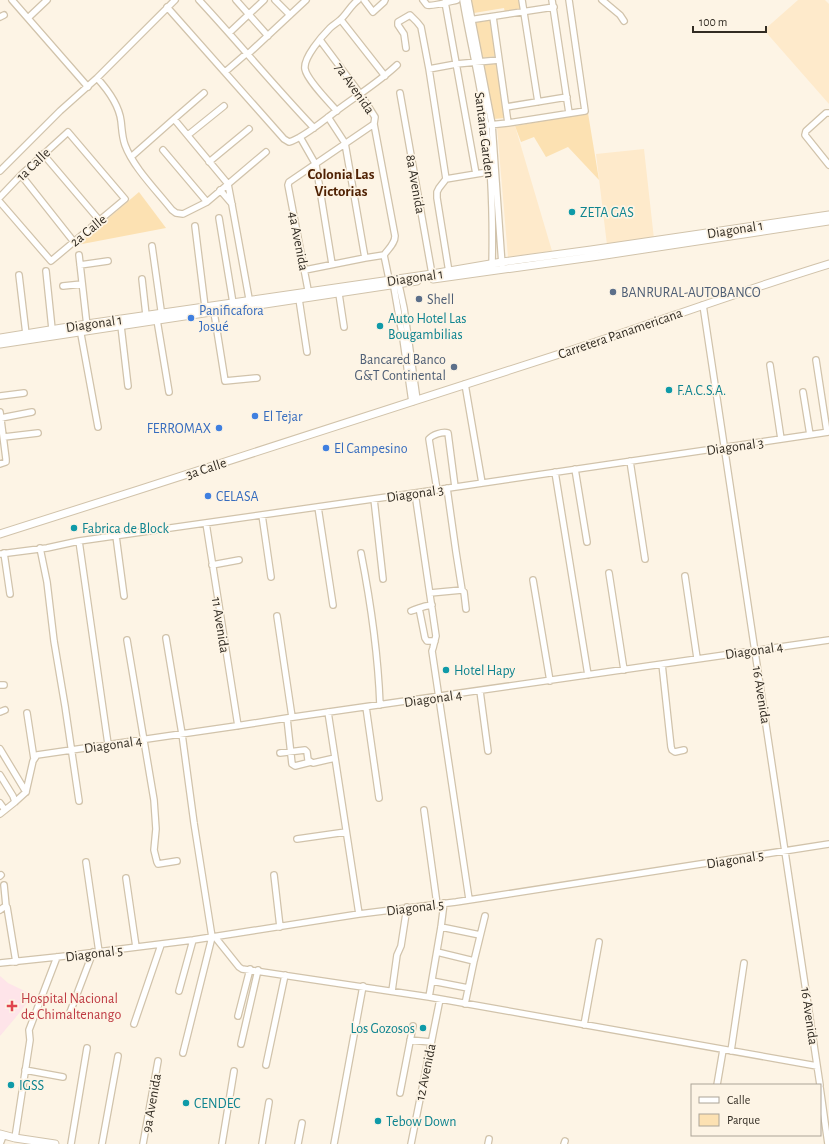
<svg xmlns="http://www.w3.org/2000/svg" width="829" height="1144" font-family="'Alegreya Sans',sans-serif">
<rect width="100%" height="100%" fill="#fdf4e5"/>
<path fill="#feeacb" d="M798 0H825L829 4V104L764 30Z
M515 126 552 251 508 257 497 127Z
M644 149 654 239 607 245 596 154Z"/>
<path fill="#fee4e9" d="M0 976 8 983 33 995 16 1017 0 1036Z"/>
<path fill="#fce1b2" d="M470 0H519L522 10 505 13 504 8 474 13Z
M491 20 496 56 482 58 474 23Z
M496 62 505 118 494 119 483 64Z
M588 113 599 180 568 147 546 157 534 137 521 142 515 126Z
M139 192 166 228 77 245Z"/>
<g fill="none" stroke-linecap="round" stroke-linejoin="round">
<g stroke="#d1c3ab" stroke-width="8">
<path id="minor" d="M12 0 88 87
M199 0C238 42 274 86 314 128
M236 0 268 36
M275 0 290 15
M364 0 373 12 384 2 385 0
M423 0C424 1 426 4 427 5 431 7 452 1 457 0
M463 0C470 42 481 84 486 127 492 173 493 220 492 267
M468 0 492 124 502 265
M522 0 538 102
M552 0 569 113
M602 0 620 15 624 21
M445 2 476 174
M167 7 284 139 289 142C302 139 324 120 335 112 356 96 378 83 397 65
M0 17 4 15
M28 18 47 0
M341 20 385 76
M469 20 554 7
M229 33 264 0
M320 40 361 95 375 117 374 124 395 236C395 244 388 249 384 255
M406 48 404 34 398 25V22L410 15 417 22 421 27 429 69 446 179
M248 54 306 0
M429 69 456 64 499 60
M225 72 247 53
M97 78C107 89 119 105 121 121 122 129 122 137 125 145 133 167 157 191 172 210L176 213 183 214 207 202 266 152
M400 93 432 274
M506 107 567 97
M337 111C329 102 307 80 305 69 303 58 322 36 330 28 333 25 337 23 340 20 347 14 350 6 358 0
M829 113H826L806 131 805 135 829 165
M328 117 345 143 365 258
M174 119 204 93
M508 123 585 111 569 0
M489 125 508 123 493 17
M188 135 224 106
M300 137 316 165 332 264
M163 150 207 202
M43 154 100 221
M131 157 174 119 228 184 232 205 250 304
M209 162 249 129
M0 171 60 111 97 78 175 0
M21 175 74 242
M220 190 232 204
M0 197 21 175 68 132 125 199 51 261 0 202
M219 218 233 303
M195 226 205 307
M152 246 162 317
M79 255 87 326
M384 255 390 284
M80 265 108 261
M305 270 365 258 384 255
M46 271 52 329
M449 272 437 198V192L439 188 446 179 494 171
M19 275 26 334
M142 279 146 315
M398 280 404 308 417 400
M393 282 403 339 412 402
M63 286 82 284
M339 294 344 327
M309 295 288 185 289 182 374 124
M299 299 307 352
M703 305C740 565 783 825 820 1085
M214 312 225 381 257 378
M157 320 169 392
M121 326 128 386
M80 329 98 427
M816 360 827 432
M770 365 781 439
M465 384 482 483
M803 392 810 435
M0 396 24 393
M0 412 6 459V462L0 464
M1 418 32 412
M4 437 38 433
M630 461 645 559
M575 469 587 542
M555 472 588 675
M447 488 456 552 462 590
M437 490 429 439C432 435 443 431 448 433L455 487
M415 493 436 636 433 648 432 651 469 899
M374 499 383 579
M318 507 333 605
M262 515 271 577
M206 523 238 726
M116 536 124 596
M79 541 108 744
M40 548 47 582 54 641 65 706 79 801
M4 553 10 594
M361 553C371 604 378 654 380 705
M0 554 47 548 79 541 415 493 829 432
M212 565 239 560
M609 573 624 670
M685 576 697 658
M533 580 550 681
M430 593 462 590 464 592 466 609
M419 608 425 638 427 641H435
M411 611C420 608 422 606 432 605
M277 616 292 717
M166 638 182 734 194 823 212 937 183 1053
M127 640 154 800 156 829 154 850 157 862 158 864 177 861
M662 664 671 747 672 750 675 752 684 750
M0 685H4
M480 691 488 751
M366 707 379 798
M0 712 5 710
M328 712 359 914
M27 713 34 759
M287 718 292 764 295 766 311 762
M0 749 26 792
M280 753 305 750 307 752 308 760 313 763 335 758
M0 775 13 796 15 802
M26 792 33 761 37 755 236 726 287 718 829 640
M0 803 5 810
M424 810 437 904
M0 814 15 802 26 792
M297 839 346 832
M86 862 99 952
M274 875 280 927
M0 876 1 875
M126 878 136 947
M4 885 6 906
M0 910 4 907H7L16 962
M441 927 480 935
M215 937 239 967 242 969 429 997 817 1066
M437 952 474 961
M0 963 57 957 193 940 359 914 456 902 829 844
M432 981 468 988
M179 991 193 940
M392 991 397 955 401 946 407 907
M429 997 441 927 444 903
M465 1004 474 961 485 916
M69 1015 93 952
M238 1016 250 969
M134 1024 161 945
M584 1025 599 942
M410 1040 431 1042
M241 1044 258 970
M731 1051 744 963
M266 1065 285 975
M25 1070 63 1077
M717 1085 723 1050
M820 1087 828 1144
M400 1093 413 1026
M15 1138 30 1040 29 1030 57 957
M0 1144 3 1136
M71 1144 87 1048
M102 1144 118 1056
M143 1144 158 1061
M222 1144 234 1071
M262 1144 269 1102
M298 1144 302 1123
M334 1144 363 986
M411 1144 440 999
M488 1144 489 1139
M564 1144 565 1141"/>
</g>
<g stroke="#d1c3ab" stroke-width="9">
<path id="major" d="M433 279 599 256 829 221
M0 338 87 324 432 274 502 262 591 250 829 215
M0 344 417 281
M0 534C192 473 384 411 575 349 660 321 744 290 829 264
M0 1134 15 1138 55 1144"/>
</g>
<use href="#minor" stroke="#fff" stroke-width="5.5"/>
<use href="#major" stroke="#fff" stroke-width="7"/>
</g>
<g fill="#0f9aa8" stroke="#fdf4e5" stroke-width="1.5">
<circle cx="572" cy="212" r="4"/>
<circle cx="380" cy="326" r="4"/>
<circle cx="669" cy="390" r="4"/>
<circle cx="74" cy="528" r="4"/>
<circle cx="446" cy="670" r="4"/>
<circle cx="423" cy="1028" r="4"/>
<circle cx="11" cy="1085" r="4"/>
<circle cx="186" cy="1103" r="4"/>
<circle cx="378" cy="1121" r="4"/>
</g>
<g fill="#5c6f8a" stroke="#fdf4e5" stroke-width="1.5">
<circle cx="613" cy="292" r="4"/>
<circle cx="419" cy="299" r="4"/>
<circle cx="454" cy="367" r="4"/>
</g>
<g fill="#3f7fe0" stroke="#fdf4e5" stroke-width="1.5">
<circle cx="191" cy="318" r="4"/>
<circle cx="255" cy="416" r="4"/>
<circle cx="219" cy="428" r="4"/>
<circle cx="326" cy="448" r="4"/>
<circle cx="208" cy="496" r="4"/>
</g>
<path fill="#e0444e" stroke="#fdf4e5" stroke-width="1.5" d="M10 1000h4v4h4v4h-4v4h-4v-4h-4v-4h4z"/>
<g text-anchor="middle" stroke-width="3.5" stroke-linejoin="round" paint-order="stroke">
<g font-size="14" fill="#322c23" stroke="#fdf4e5">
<text transform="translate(355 88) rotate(55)" y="5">7a Avenida</text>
<text transform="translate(485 135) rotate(83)" y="5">Santana Garden</text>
<text transform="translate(33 164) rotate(-44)" y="5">1a Calle</text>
<text transform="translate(416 184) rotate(80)" y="5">8a Avenida</text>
<text transform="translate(735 229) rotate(-9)" y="5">Diagonal 1</text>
<text transform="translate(88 230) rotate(-39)" y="5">2a Calle</text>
<text transform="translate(299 241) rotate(79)" y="5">4a Avenida</text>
<text transform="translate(415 277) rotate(-8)" y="5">Diagonal 1</text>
<text transform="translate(94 323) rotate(-8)" y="5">Diagonal 1</text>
<text transform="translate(620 333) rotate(-19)" y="5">Carretera Panamericana</text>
<text transform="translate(735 446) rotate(-8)" y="5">Diagonal 3</text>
<text transform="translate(206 468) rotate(-18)" y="5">3a Calle</text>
<text transform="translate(415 493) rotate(-8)" y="5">Diagonal 3</text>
<text transform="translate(221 625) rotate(81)" y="5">11 Avenida</text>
<text transform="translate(754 650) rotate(-8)" y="5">Diagonal 4</text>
<text transform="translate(762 695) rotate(81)" y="5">16 Avenida</text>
<text transform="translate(433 698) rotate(-8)" y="5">Diagonal 4</text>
<text transform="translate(113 744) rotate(-8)" y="5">Diagonal 4</text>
<text transform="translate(735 859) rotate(-9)" y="5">Diagonal 5</text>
<text transform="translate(415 907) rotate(-7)" y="5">Diagonal 5</text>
<text transform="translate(94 953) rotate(-7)" y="5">Diagonal 5</text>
<text transform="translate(810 1016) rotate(82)" y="5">16 Avenida</text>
<text transform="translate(425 1072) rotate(-78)" y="5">12 Avenida</text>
<text transform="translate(151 1103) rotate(-80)" y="5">9a Avenida</text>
</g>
<g font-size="14" fill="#0d838f" stroke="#fdf4e5" text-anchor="start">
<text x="580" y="217">ZETA GAS</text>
<text x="388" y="323">Auto Hotel Las<tspan x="388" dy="16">Bougambilias</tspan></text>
<text x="677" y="395">F.A.C.S.A.</text>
<text x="82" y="533">Fabrica de Block</text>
<text x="454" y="675">Hotel Hapy</text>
<text x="415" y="1033" text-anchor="end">Los Gozosos</text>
<text x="19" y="1090">IGSS</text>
<text x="194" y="1108">CENDEC</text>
<text x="386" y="1126">Tebow Down</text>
</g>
<g font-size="14" fill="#4e5e75" stroke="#fdf4e5" text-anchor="start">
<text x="621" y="297">BANRURAL-AUTOBANCO</text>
<text x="427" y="304">Shell</text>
<text x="446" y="364" text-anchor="end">Bancared Banco<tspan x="446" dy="16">G&amp;T Continental</tspan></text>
</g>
<g font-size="14" fill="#366cbe" stroke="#fdf4e5" text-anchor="start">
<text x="199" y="315">Panificafora<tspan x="199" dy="16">Josué</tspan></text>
<text x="263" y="421">El Tejar</text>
<text x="211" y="433" text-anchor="end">FERROMAX</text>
<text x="334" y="453">El Campesino</text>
<text x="216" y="501">CELASA</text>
</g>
<g font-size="14" fill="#be3a42" stroke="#fdf4e5" text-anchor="start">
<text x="21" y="1003">Hospital Nacional<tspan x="21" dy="16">de Chimaltenango</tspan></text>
</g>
<g font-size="15" font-weight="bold" fill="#4f2103" stroke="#fdf4e5">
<text x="341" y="179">Colonia Las<tspan x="341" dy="17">Victorias</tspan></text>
</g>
</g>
<rect x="691" y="1084" width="130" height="52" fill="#fdf4e5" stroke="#aca497"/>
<rect x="699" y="1097" width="20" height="6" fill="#ffffff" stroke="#aca497"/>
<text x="727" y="1104" font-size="12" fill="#322c23">Calle</text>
<rect x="699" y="1114" width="20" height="12" fill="#fce1b2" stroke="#aca497"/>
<text x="727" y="1124" font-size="12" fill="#322c23">Parque</text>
<path d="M693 26v6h73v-6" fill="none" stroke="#322c23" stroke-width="2"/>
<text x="699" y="26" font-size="12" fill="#322c23" stroke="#fdf4e5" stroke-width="3" paint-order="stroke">100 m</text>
</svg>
